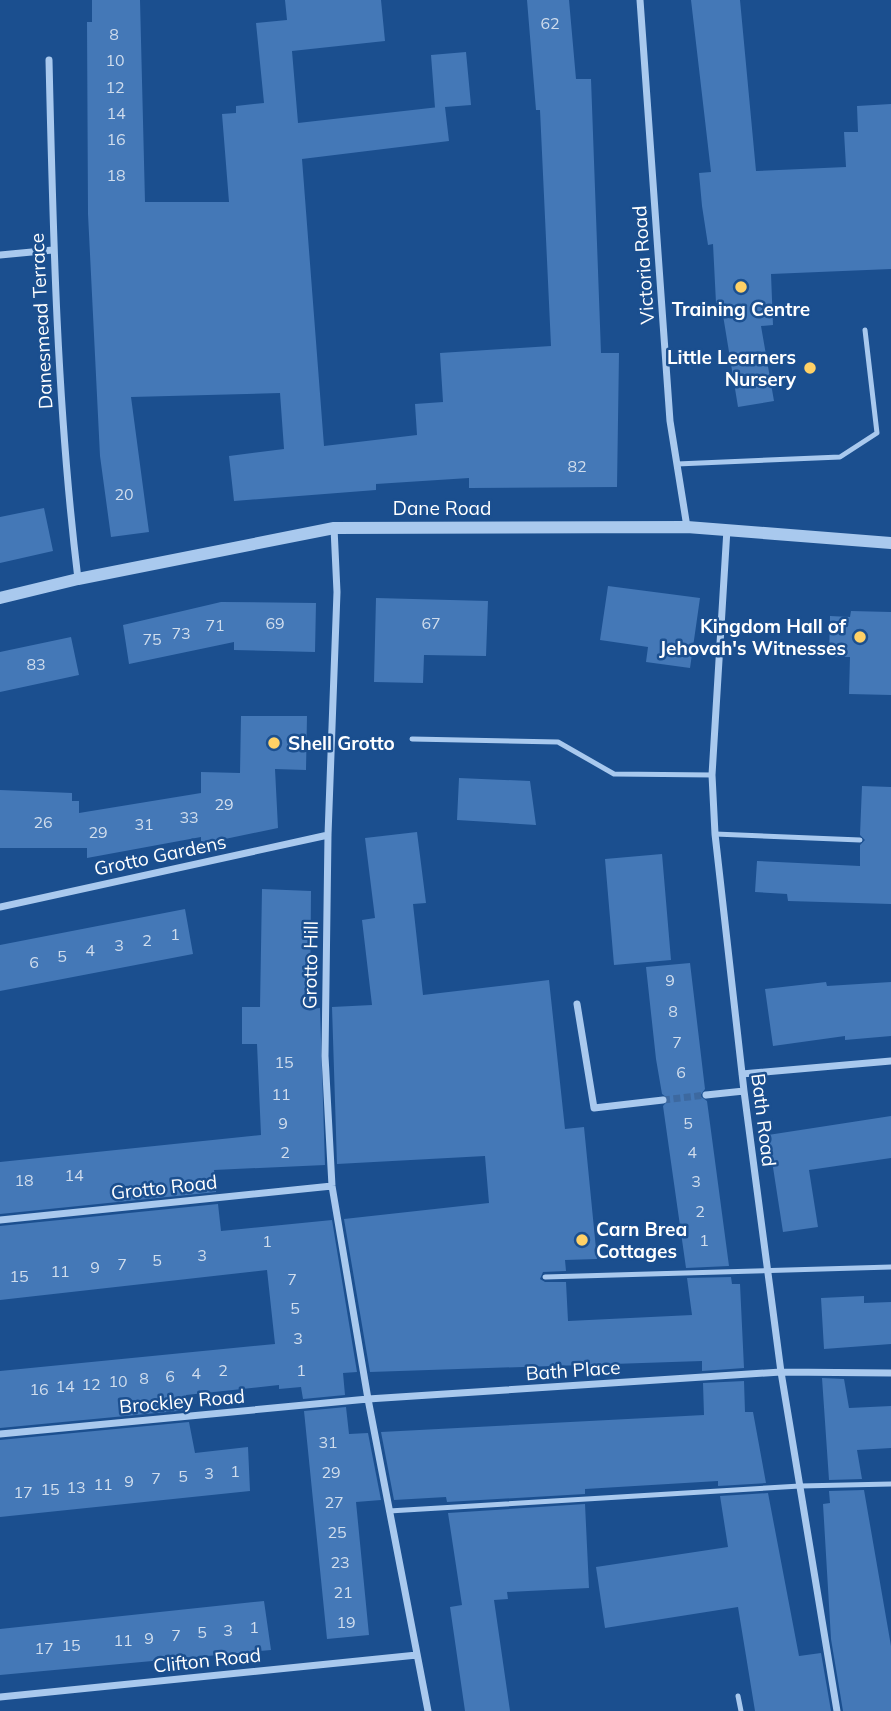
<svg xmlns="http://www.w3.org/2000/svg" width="891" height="1711" font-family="Mulish,sans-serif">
<rect width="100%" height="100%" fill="#1b4f8f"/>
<path fill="#4478b7" d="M92 0H140L145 202H229L222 114 236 113V106L264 103 256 23 287 20 285 0H381L385 41 292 51 298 123 439 107 435 108 431 55 466 52 471 105 445 107 449 141 302 159 324 446 417 435 415 404 443 402 440 353 551 346 540 110H536L527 0H569L576 79H591L601 353H619L617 487 469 488V478L376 484V490L234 501 229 456 284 449 280 393 131 397 149 532 111 537 100 456 88 214 87 22H92Z
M691 0H740L756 171 846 167 844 132H858L857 106 891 104V269L771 274 773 325 761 326 774 401 738 407 721 303H716L713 244 708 245 702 206 699 173 711 172Z
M44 508 53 551 0 563V517Z
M608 586 700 598 690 668 646 662 648 647 600 640Z
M376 598 488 601 486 656 424 655 423 683 374 682Z
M221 602 316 603 315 652 234 650V642L129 664 123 625Z
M851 611 891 612V695L849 694 850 657H829L830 616 850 617Z
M71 637 79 675 0 692V652Z
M241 716H307L306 770 275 769 278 828 201 844V837L87 858V848H0V790L72 793V801H79V813L201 793V772L240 773Z
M459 778 530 781 536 825 457 820Z
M862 786 891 787V904L788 901 787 894 755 892 757 861 860 866V845L865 840 860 835Z
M417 832 426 903 413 904 423 995 549 980 565 1129 584 1127 597 1259 565 1260 566 1271 543 1272 540 1279 545 1282H566L568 1321 692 1315 687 1278 731 1277 732 1284H740L744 1368 702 1371V1361L370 1372 344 1219 489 1203 485 1156 337 1164 332 1007 372 1005 362 920 375 918 365 838Z
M662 854 671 960 614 965 605 859Z
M262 889 311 891 310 1009 320 1008 325 1165 214 1170 216 1192 0 1214V1162L261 1135 257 1044H242V1007H260Z
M185 909 193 954 0 991V945Z
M690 963 705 1089 700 1096 707 1101 729 1266 686 1268 663 1106 669 1099 662 1094 656 1059 646 967Z
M826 982 827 986 891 982V1036L845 1040V1036L773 1046 765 989Z
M891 1116V1158L809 1170 818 1227 783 1232 768 1135Z
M218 1204 221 1231 332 1220 357 1372 343 1373 345 1395 303 1399 301 1387 279 1389V1385L186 1395 188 1410 0 1428V1371L275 1344 267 1270 0 1300V1226Z
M864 1296V1303L891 1302V1344L824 1349 821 1298Z
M822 1378 844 1379 849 1408 891 1406V1448L857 1450 862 1479 829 1480Z
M744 1381 745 1412H753L766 1483 718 1486V1481L585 1489V1494L447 1502 446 1497 394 1500 381 1432 704 1415 703 1383Z
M346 1407 349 1434 368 1433 381 1500 356 1502 369 1635 327 1639 304 1411Z
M189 1422 195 1453 248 1447 250 1491 0 1517V1440Z
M864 1490 891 1646V1711H843L831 1639 823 1504 830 1503 829 1491Z
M768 1493 799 1656 821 1653 831 1711H755L738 1607 605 1628 596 1567 728 1547 720 1496Z
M585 1504 589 1588 507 1592 508 1599 494 1600 510 1711H465L450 1607 462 1605 448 1513Z
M264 1601 271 1650 0 1675V1629Z"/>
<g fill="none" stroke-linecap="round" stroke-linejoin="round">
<path stroke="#3d69a0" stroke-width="7" stroke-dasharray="7 3.5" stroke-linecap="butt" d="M663 1100 706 1095"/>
<path stroke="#a9c9ee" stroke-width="5" d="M677 464 840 457 877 433 865 330
M412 739 558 742 614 774 712 775
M715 834 860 840
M545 1277 891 1267
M389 1511 800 1486 891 1484
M738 1696 741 1711"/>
<path stroke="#a9c9ee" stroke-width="7" d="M640 0 670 421 687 527
M49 60C53 234 57 407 78 579
M0 255 53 250
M334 528 337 592 328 835 325 1056 332 1186 368 1399 428 1711
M727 529 712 775 715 834 744 1091 781 1372 837 1711
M0 907 328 835
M577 1004 594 1108 663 1100
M742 1074 891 1061
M706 1095 744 1091
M0 1220 332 1186
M0 1434 368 1399 781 1372 891 1373
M0 1697 417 1655"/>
<path stroke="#a9c9ee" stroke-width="12" d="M0 598 78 579 334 528 687 527 891 543"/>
</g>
<g fill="#ffd166" stroke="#1b4f8f" stroke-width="2.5">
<circle cx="741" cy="287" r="7"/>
<circle cx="810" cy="368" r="7"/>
<circle cx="860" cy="637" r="7"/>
<circle cx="274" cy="743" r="7"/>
<circle cx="582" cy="1240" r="7"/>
</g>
<g text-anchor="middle" stroke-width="5" stroke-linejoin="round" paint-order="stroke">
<g font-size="16" fill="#d0dded">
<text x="550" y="29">62</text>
<text x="114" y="40">8</text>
<text x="115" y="66">10</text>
<text x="115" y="93">12</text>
<text x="116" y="119">14</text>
<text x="116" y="145">16</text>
<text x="116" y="181">18</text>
<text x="577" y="472">82</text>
<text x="124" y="500">20</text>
<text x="275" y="629">69</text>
<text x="431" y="629">67</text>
<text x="215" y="631">71</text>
<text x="181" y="639">73</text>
<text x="152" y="645">75</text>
<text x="36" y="670">83</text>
<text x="224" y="810">29</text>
<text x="189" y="823">33</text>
<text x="43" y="828">26</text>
<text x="144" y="830">31</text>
<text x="98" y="838">29</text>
<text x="175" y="940">1</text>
<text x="147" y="946">2</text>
<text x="119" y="951">3</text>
<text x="90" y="956">4</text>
<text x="62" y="962">5</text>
<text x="34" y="968">6</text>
<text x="670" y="986">9</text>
<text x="673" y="1017">8</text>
<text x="677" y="1048">7</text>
<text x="284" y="1068">15</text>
<text x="681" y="1078">6</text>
<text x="281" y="1100">11</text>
<text x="283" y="1129">9</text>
<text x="688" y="1129">5</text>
<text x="285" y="1158">2</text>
<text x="692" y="1158">4</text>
<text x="74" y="1181">14</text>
<text x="24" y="1186">18</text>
<text x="696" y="1187">3</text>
<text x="700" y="1217">2</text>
<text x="704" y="1246">1</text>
<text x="267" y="1247">1</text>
<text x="202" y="1261">3</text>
<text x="157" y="1266">5</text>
<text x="122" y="1270">7</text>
<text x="95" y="1273">9</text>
<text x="60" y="1277">11</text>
<text x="19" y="1282">15</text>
<text x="292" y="1285">7</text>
<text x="295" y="1314">5</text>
<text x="298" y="1344">3</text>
<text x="223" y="1376">2</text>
<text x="301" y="1376">1</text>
<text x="196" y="1379">4</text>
<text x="170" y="1382">6</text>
<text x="144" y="1384">8</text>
<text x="118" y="1387">10</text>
<text x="91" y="1390">12</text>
<text x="65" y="1392">14</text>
<text x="39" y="1395">16</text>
<text x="328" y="1448">31</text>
<text x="235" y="1477">1</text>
<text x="331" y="1478">29</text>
<text x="209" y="1479">3</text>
<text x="183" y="1482">5</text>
<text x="156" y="1484">7</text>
<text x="129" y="1487">9</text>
<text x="103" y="1490">11</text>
<text x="76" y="1493">13</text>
<text x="50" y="1495">15</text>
<text x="23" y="1498">17</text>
<text x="334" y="1508">27</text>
<text x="337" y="1538">25</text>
<text x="340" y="1568">23</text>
<text x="343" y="1598">21</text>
<text x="346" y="1628">19</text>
<text x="254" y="1633">1</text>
<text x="228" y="1636">3</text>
<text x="202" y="1638">5</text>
<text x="176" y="1641">7</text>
<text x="149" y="1644">9</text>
<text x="123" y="1646">11</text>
<text x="71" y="1651">15</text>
<text x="44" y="1654">17</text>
</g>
<g font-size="19" fill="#fff" stroke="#1b4f8f">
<text transform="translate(643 265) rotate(-94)" y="7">Victoria Road</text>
<text transform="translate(41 321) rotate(-93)" y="7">Danesmead Terrace</text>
<text x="442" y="515">Dane Road</text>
<text transform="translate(160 855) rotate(-12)" y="7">Grotto Gardens</text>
<text transform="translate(310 965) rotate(-89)" y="7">Grotto Hill</text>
<text transform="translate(764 1120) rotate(83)" y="7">Bath Road</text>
<text transform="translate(164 1187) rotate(-6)" y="7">Grotto Road</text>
<text transform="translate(573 1370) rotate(-4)" y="7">Bath Place</text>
<text transform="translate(182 1401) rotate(-5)" y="7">Brockley Road</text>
<text transform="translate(207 1660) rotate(-6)" y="7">Clifton Road</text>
</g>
<g font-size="19" font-weight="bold" fill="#fff" stroke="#1b4f8f" text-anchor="end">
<text x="741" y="316" text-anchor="middle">Training Centre</text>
<text x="796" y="364">Little Learners<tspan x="796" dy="22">Nursery</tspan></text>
<text x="846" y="633">Kingdom Hall of<tspan x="846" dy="22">Jehovah's Witnesses</tspan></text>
<text x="288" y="750" text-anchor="start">Shell Grotto</text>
<text x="596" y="1236" text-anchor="start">Carn Brea<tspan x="596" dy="22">Cottages</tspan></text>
</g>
</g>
</svg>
